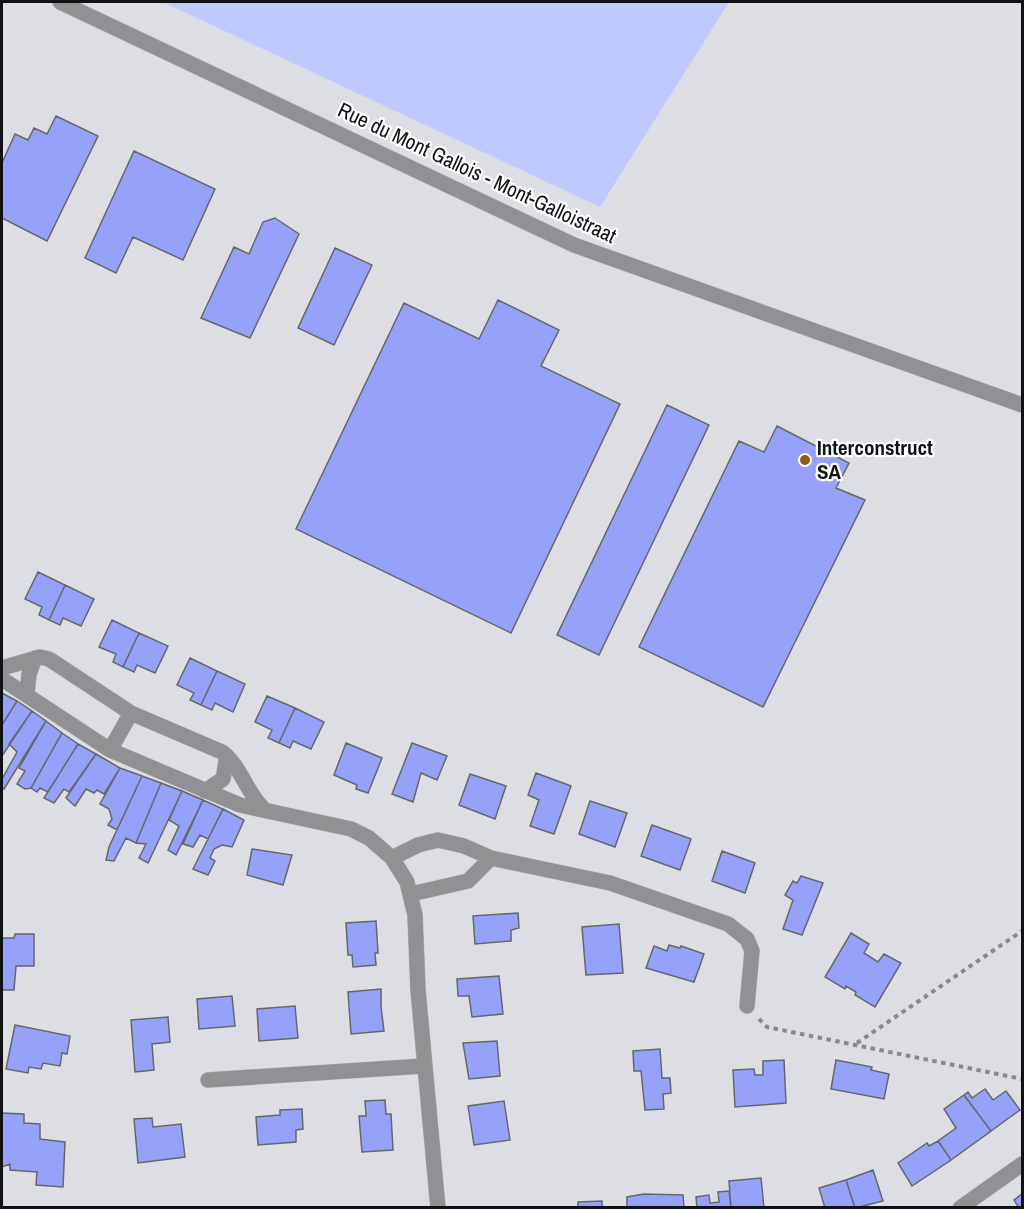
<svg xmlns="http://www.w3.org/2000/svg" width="1024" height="1209" font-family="'Archivo Narrow',sans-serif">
<rect width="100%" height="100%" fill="#dddee4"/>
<path fill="#c0c9fd" d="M163 2H729L600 207Z"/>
<path fill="#96a2fa" stroke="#66676c" stroke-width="1.5" d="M56 116 98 136 47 241 2 218V163L15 134 28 140 34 128 47 134Z
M134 151 215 189 183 260 133 237 116 273 85 258Z
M275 218 299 234 250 338 201 318 234 247 249 254 263 222Z
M335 248 372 265 334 345 298 328Z
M498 300 559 330 541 366 620 404 511 633 296 529 404 303 479 339Z
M667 405 709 425 599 655 557 635Z
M777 426 849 463 836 488 865 500 763 707 639 647 739 441 764 452Z
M38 572 65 585 49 620 39 615 42 607 25 599Z
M65 585 94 599 81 626 63 618 60 625 49 620Z
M112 620 139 633 123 667 113 662 116 654 99 647Z
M139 633 168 646 155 673 137 665 134 672 123 667Z
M190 658 217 671 201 705 190 700 194 693 177 685Z
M217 671 245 684 233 712 215 703 212 710 201 705Z
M2 693 17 701 2 725Z
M267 696 295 708 279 743 268 738 272 730 255 722Z
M17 701 32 711 2 756V725Z
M295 708 324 722 311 749 293 741 290 748 279 743Z
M32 711 46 721 4 789 2 787V779L17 752 9 744Z
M46 721 62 733 31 788 25 789 17 784 25 771 19 768Z
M62 733 78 744 48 792 40 788 37 792 31 788Z
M346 743 382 758 368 793 356 789 357 785 334 775Z
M412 743 447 756 437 780 421 773 413 802 392 794Z
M78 744 96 754 69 792 64 789 54 803 44 798Z
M96 754 120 768 104 794 97 790 94 793 86 789 75 806 66 798Z
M120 768 142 776 117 830 108 825 112 819 109 809 100 804Z
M536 773 571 786 554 834 530 826 539 800 528 795Z
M470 774 506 786 495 819 459 805Z
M142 776 161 783 136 843 126 838 114 861 106 860 109 847Z
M161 783 182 791 148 863 139 858 146 844 136 843Z
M182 791 203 800 176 855 168 850 179 826 169 820Z
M203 800 223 809 208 839 200 835 193 847 183 844Z
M590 801 627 813 615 847 579 834Z
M223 809 244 820 232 847 222 845 214 849 210 858 215 861 208 875 193 869Z
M652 825 691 839 680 870 641 856Z
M252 849 292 855 283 885 247 875Z
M722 851 755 863 745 893 712 881Z
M801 876 823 883 802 935 783 929 793 900 785 895 793 881 797 883Z
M518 913 519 928 511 930V941L475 944 473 916Z
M376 921 378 953H375L376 965 353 967 352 955H348L346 923Z
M619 924 623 973 586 975 582 927Z
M851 933 869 944 864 953 878 962 884 954 901 963 875 1007 855 995 856 992 846 986 845 989 825 977Z
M15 934H34V966H16L14 990H2V938H14Z
M669 945 680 948 681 946 704 954 694 982 646 968 654 946 667 951Z
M499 976 503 1014 472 1017 469 996H458L457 979Z
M381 989V1007L384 1031 351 1034 348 992Z
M232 996 235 1026 199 1029 197 999Z
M295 1006 298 1038 259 1041 257 1009Z
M168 1017 170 1042 152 1044 154 1070 135 1072 131 1020Z
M15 1025 70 1036 67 1054 62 1053 60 1066 43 1063 41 1069 29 1067 28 1073 6 1069Z
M497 1041 500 1076 469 1079 463 1043Z
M660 1049 662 1078H670L671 1093 663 1094 664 1109 645 1110 641 1071H634L633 1051Z
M784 1060 786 1103 735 1107 733 1070 754 1069 755 1075H763V1061Z
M836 1060 872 1067 871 1070 889 1074 884 1099 831 1089Z
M985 1089 993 1100 1006 1091 1020 1110 991 1131 964 1095 968 1092 972 1098Z
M964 1095 991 1131 951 1160 938 1141 956 1128 944 1109Z
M385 1100 386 1114H391L393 1150 362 1152 359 1116H366L365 1101Z
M504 1101 510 1140 474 1145 468 1106Z
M302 1109 303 1129 296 1130V1142L258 1145 256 1117 280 1115V1110Z
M2 1113 24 1114V1123L40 1124V1139L65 1142 63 1187 36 1185 37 1172 10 1170V1164L2 1167Z
M152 1118 153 1127 181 1124 185 1157 138 1163 134 1119Z
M938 1141 951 1160 912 1186 898 1163 927 1143 929 1146Z
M873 1170 883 1201 855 1208 846 1180Z
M761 1178 764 1208H731L729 1181Z
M846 1180 855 1208H825L819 1188Z
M729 1191 731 1208H697L696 1197 709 1195 710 1203 719 1202 718 1192Z
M644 1194 683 1195 684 1208H627V1197Z
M1022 1194V1208H1019L1014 1200Z
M602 1201V1208H578V1202Z"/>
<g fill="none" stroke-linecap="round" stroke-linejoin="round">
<g stroke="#b8b9be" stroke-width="16">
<path id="minor" d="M60 2 574 245 1022 405
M2 668 40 657 49 659 131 713 222 752C240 765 246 791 262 807
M2 679 110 750 240 805 351 829 369 838 392 858 407 882 415 915 418 990 438 1208
M27 694 29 674 35 658
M110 750 131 713
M205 791 223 779 227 756
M392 858 418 845 438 840 464 846 491 858 610 883 728 924 747 939 752 951 747 1006
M411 894 468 881 491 858
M208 1080 424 1066
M960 1208 1022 1164"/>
</g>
<path stroke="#88898d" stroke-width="4" stroke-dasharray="4.5 4.5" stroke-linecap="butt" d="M759 1019 767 1027 1022 1079
M857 1043 1022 931"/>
<use href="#minor" stroke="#919194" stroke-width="15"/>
</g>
<circle fill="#925b13" stroke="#fff" stroke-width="2" cx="805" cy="460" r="6"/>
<g text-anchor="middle" stroke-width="4.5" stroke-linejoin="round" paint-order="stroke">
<g font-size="21" fill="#101112" stroke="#fff">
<text transform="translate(477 173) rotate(25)" y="7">Rue du Mont Gallois - Mont-Galloistraat</text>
</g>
<g font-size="21" font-weight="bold" fill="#101112" stroke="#fff" text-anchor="start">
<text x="817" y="455">Interconstruct<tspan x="817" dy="24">SA</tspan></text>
</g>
</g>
<rect width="1024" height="1209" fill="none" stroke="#101112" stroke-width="6"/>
</svg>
